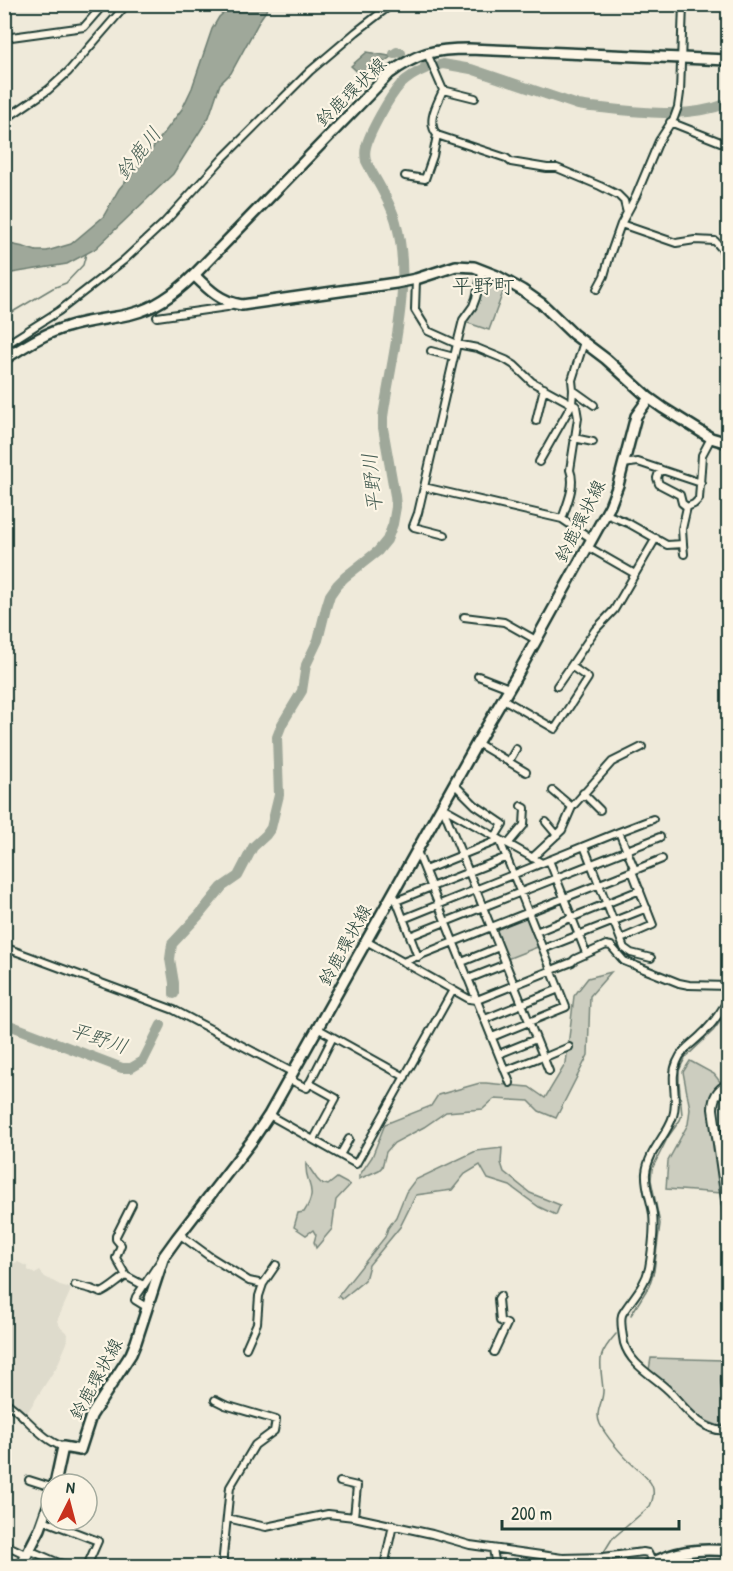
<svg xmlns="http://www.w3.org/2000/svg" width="733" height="1571" font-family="'Patrick Hand','Klee One',sans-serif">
<rect width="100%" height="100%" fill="#efeada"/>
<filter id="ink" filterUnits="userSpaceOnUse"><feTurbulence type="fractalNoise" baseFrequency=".0167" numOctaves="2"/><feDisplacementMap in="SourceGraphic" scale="12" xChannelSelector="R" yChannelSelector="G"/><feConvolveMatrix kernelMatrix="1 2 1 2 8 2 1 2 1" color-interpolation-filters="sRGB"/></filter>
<g filter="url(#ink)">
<path fill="#dedbcc" d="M18 1262 28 1267V1270L35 1274 40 1271 45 1277 60 1285 71 1288 70 1292 57 1321 61 1328 68 1334 67 1343 57 1366 27 1413 5 1399V1270L12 1263Z"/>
<path fill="#cccdbf" stroke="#76857a" stroke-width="1.5" d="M484 272 506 284 489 330 465 322Z
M527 916 540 946 507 959 496 931 497 928Z
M611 972 590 996 588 1055 556 1118 539 1111 529 1101 494 1099 483 1109 446 1112 424 1127 394 1143 386 1152 382 1167 379 1170 359 1179V1176L372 1157 385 1124 431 1106 438 1095 480 1083H486L529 1087 545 1098 566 1063 574 996 588 978Z
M690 1061 714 1074 721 1083 712 1094 709 1106 721 1193 666 1189 668 1161 688 1124 690 1109 683 1072Z
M502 1148 501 1163 504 1172 530 1193 560 1205 556 1215 539 1207 510 1186 488 1179 480 1165 465 1174 452 1190 416 1195 400 1227 369 1265 365 1280 342 1299 338 1296 385 1237 388 1228 396 1217 406 1192 415 1180 476 1151Z
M306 1163 317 1179 321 1183 328 1185 337 1178 350 1185 336 1200 332 1229 316 1248 314 1242 316 1235 313 1230 306 1235 294 1227 298 1213 304 1212C320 1187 304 1185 306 1163Z
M651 1358 723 1360V1397L728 1416V1423L719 1426 702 1419 693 1412 664 1382 649 1370Z"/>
<path fill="#9fa89a" stroke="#6c7d71" stroke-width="1.5" d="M234 4 270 5 261 18 231 73 220 84 209 117 173 174 95 249 67 264 12 273 5 268V243L24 247 36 251H47L71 244 103 217 119 189 146 157 182 109 192 88 212 29 219 17Z
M367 52 389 56 395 54 363 77 351 66Z"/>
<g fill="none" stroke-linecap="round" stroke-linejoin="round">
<path stroke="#6c7d71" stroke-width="1.5" d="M4 317 53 288 66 283 83 265 86 254
M631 1315 649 1286 654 1271 660 1224 651 1180 652 1169 668 1137 680 1120 682 1115 679 1082V1071L682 1064 686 1057 713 1031 728 1011
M604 1552 612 1539 650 1506C660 1484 646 1478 632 1464 623 1456 605 1435 600 1424 594 1411 604 1402 603 1389 600 1360 596 1357 616 1334
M600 1562 601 1566"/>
<path stroke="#9fa89a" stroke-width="10" d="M394 54 397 52 401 53
M425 66 427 68 443 64 471 69 578 105 591 107C635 111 687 120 728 103
M174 994V983L170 959 172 944 199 915 222 887 238 876 253 847 266 835 271 828 279 795 277 737 282 724 302 691 306 665 318 640 326 608 330 595 337 585 345 577 378 551 387 540 393 524 396 507 395 496 383 428V417C392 354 413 285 396 222 390 200 376 181 366 161 365 156 365 151 366 147 369 133 390 96 400 85 407 78 417 72 427 68
M4 1023 122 1068H131L143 1061 161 1025"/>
<g stroke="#1f3d34" stroke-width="10">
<path id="minor" d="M4 38 84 27 104 4
M427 53 443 90C437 105 426 121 437 135L506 158 511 162 547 168H557L600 186 618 195 624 201 627 213
M443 90 475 98
M4 120 48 90 68 72 127 4
M670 122 728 145
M405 176 425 179 433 156 437 135
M621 224 676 243 695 240 715 241 728 256
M483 270 476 298 473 306 463 320 457 344 424 487 562 519 592 539
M416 279 415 310 428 331 457 344 477 348 506 360 514 365 532 382 572 404 539 462
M597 289 604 276 610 255 621 224 636 196 659 141 674 118 678 107 680 93 683 4
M157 317 227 307 233 304
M431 351 454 357
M14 354 7 344 59 311 123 261 163 224 224 157 310 71 356 32 392 4
M573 390 594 405
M536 421 544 388
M574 438 593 442
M623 464 638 462 701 483
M660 469 657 478 659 484 680 495 682 503 687 507
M424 487 418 513 413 526 414 527 445 535
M606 514 628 523 667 545 683 544 682 529 687 507 694 504 699 499 702 455 711 438
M562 519C567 504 576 485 570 470L578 418 576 406 572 404 573 390 572 380 584 342
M683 544 684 554
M588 547 635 574
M464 617 504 622 536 640
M478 676 509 688
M557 686 571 666
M503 699 555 729 588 678 571 666 595 630 614 610 656 538
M477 743 526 772
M509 761 516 749
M454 784 475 805 503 824 495 837
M553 791 572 807
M583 793 600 810
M443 808 549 1071
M444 808 542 863
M546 822 557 835
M619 832 653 819
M508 844 524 825 525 808 521 806
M584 846 624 948 631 953 651 958
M417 851 510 1083
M532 858 562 830 572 807 612 762 642 747
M549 860 586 953
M425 870 499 840
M635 870 662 859
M395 897 418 957
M396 901 507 857
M403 919 619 832 635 870 403 962
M536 932 640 890
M410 936 660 837
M621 939 653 925 632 871
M366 941 469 999 477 1000 572 962 575 959 606 945 611 946 624 961 679 983 689 985 728 986
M4 947 174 1010 292 1072
M543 949 647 908
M462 962 499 947
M468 979 506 964
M728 999C721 1012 712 1025 701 1035 692 1044 682 1049 677 1062 669 1079 679 1098 673 1116 667 1136 648 1151 646 1173 645 1187 651 1200 653 1214 655 1231 652 1251 649 1268 646 1282 637 1293 629 1304 627 1307 623 1312 622 1315 620 1321 623 1337 624 1343 631 1367 657 1377 673 1395 686 1410 705 1434 728 1430
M485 1019 559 989
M317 1028 405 1077
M492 1037 566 1007 500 841
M499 1054 536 1039
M543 1058 569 1047
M505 1071 543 1056
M288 1079 307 1088 333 1037
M309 1083 336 1098 314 1139
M269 1115 356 1164 453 990
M340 1155 349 1139
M179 1234 209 1256 249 1281 263 1284 259 1296 257 1323 246 1348
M126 1276 116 1258 121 1245 116 1239V1236L132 1204
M263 1284 276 1265
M75 1285 91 1289 101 1293C109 1290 118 1281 126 1276L143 1285
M148 1308 135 1300 136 1297 161 1260
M494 1352 507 1324 500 1321 498 1299 500 1296
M215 1400 225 1405 276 1420 274 1431 255 1445 230 1487 223 1556V1566
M4 1401C25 1414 40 1439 63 1447
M29 1480 51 1487
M340 1482 357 1486 354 1517
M227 1518 266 1527 328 1514 354 1517 432 1534 470 1545 562 1558 603 1557 643 1552 648 1553 653 1564
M43 1520 98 1541 87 1566
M4 1544 27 1555
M493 1549 496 1566
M29 1550 59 1563 72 1566
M384 1566 393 1525
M554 1566 562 1558"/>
</g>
<g stroke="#1f3d34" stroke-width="12">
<path id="tertiary" d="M728 1084C718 1089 713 1097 713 1109L728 1214
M728 1347 726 1381 728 1401"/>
</g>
<g stroke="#1f3d34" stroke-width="14">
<path id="primary" d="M194 275C209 290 221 302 242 305L396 283 416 279 456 266 474 267 497 276 522 290 542 304 573 334 606 359 649 398 663 408 711 438 728 443
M4 359C24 347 44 333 67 327 88 320 110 319 131 314 156 308 176 293 194 275L389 74C417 53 434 49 469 49L728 60
M55 1484 63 1447 80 1450 91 1416 131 1354 136 1342 164 1256 177 1238 251 1142 269 1115 477 743 517 675 610 506 618 485 636 416 649 398
M21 1566 40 1529 51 1498
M646 1566C674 1551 697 1548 728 1551"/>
</g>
<use href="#minor" stroke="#fcf5e5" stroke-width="6"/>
<use href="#tertiary" stroke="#fcf5e5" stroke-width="8"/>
<use href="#primary" stroke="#fcf5e5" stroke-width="9"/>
</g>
</g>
<g text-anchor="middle" stroke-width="4.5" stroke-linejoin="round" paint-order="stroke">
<g font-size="18" fill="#1f3d34" stroke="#fcf5e5">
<text transform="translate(351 92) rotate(-44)" y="6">鈴鹿環状線</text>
<text transform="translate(580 521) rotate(-63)" y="6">鈴鹿環状線</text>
<text transform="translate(345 945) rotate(-61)" y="6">鈴鹿環状線</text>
<text transform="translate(96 1379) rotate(-61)" y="6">鈴鹿環状線</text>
</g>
<g font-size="20" font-style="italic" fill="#455d53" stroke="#fcf5e5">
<text transform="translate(138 153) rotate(-52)" y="7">鈴鹿川</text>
<text transform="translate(372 483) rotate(-96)" y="7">平野川</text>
<text transform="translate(99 1038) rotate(18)" y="7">平野川</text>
</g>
<g font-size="21" fill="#1f3d34" stroke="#fcf5e5">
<text x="483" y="293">平野町</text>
</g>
</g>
<rect width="733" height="1571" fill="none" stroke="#fcf5e5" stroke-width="24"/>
<rect x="12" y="12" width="709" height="1547" fill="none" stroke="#1f3d34" stroke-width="2" filter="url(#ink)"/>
<g transform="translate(69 1502) rotate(6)"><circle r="28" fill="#fcf5e5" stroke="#a4ab9e" stroke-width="1.5"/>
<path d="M0-4.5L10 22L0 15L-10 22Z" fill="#c8321e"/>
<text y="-9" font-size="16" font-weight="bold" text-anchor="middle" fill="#1f3d34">N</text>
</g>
<path d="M502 1520v9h177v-9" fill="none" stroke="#1f3d34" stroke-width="3"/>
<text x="511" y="1520" font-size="18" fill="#1f3d34" stroke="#fcf5e5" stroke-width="4.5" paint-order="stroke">200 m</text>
</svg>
